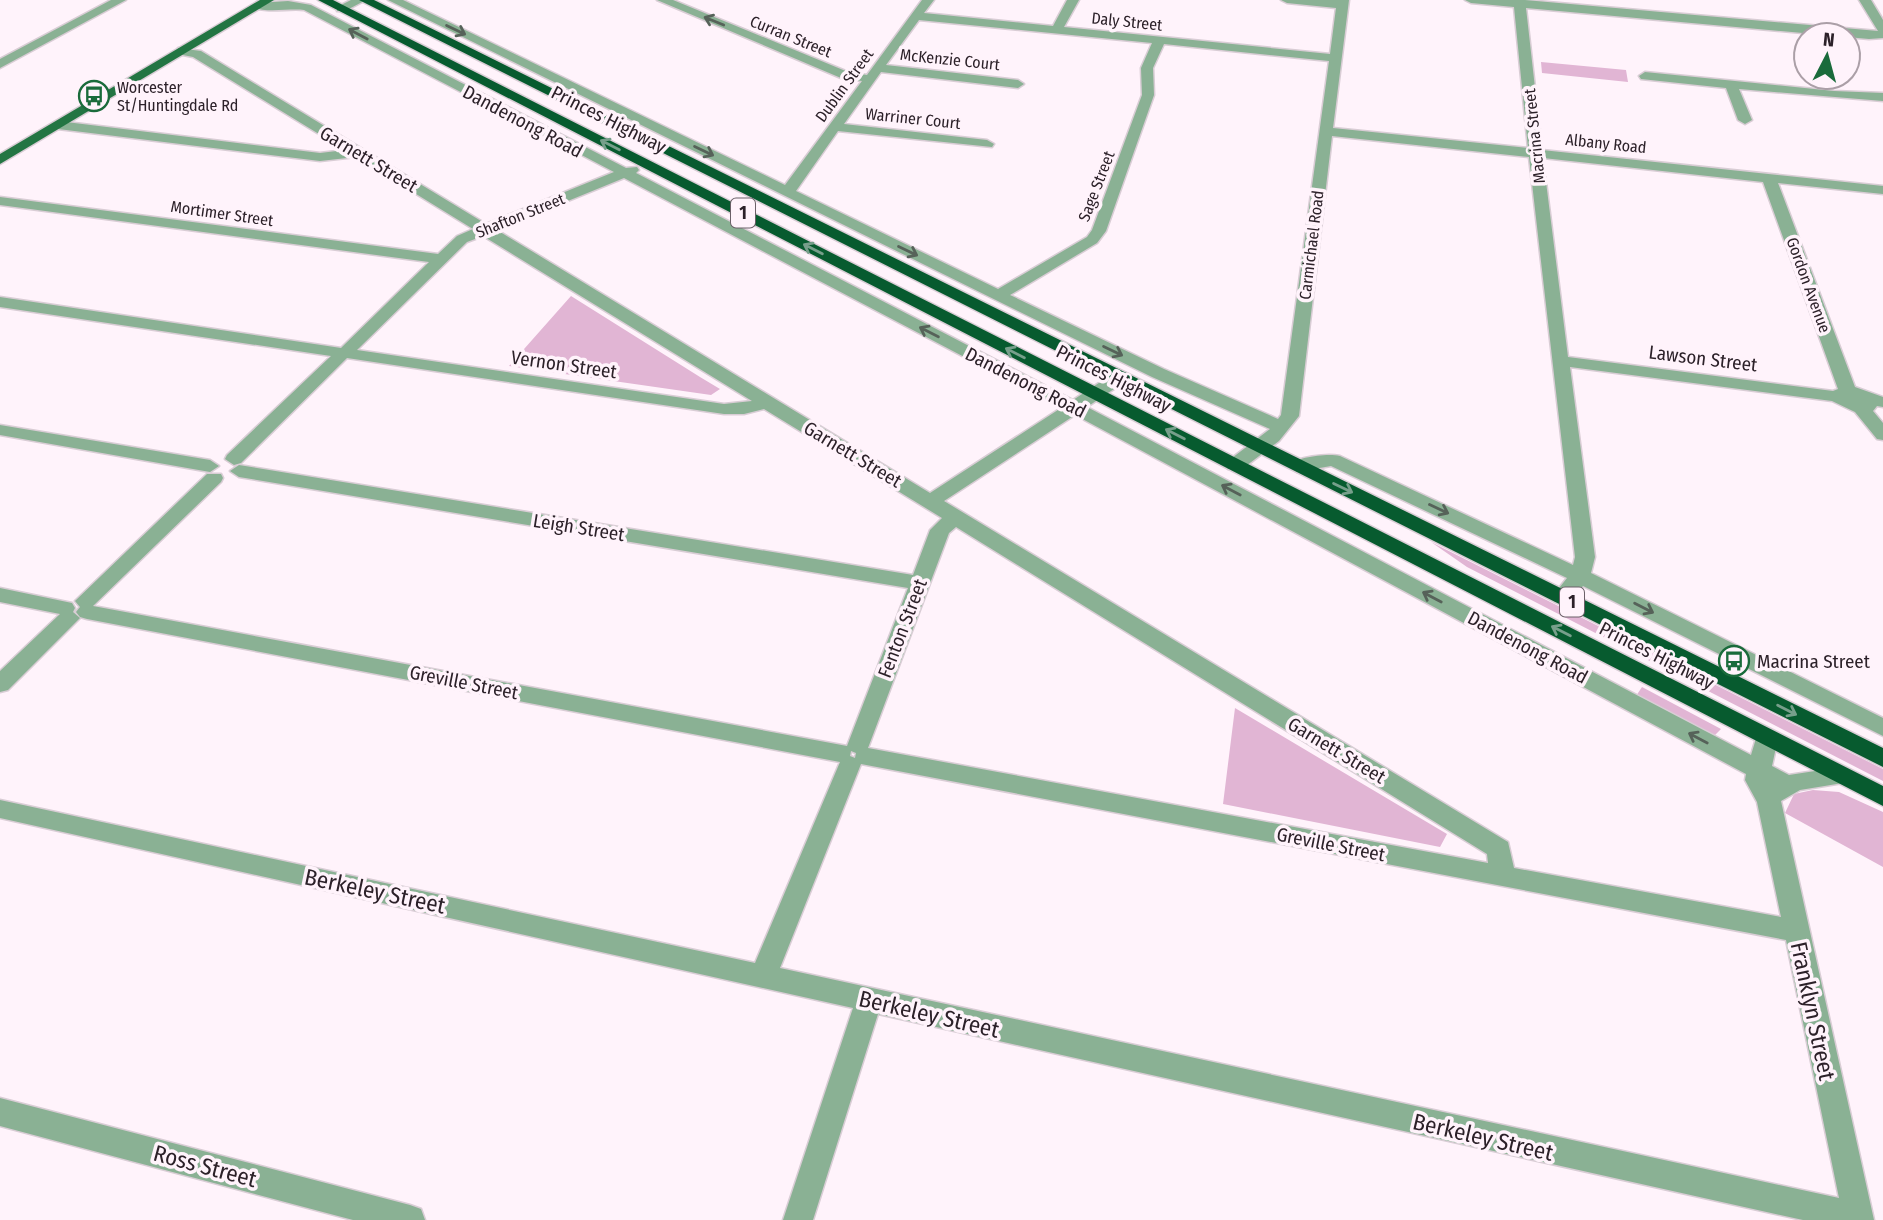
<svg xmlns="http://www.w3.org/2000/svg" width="1883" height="1220" font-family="'Fira Sans Condensed',sans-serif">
<rect width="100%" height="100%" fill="#fff3fb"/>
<path fill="#e1b5d4" d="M1541 62 1626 70 1628 82 1542 73Z
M571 296 700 377 720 389 711 395 509 366Z
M1431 542 1883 769V781L1467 567Z
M1642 687 1721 729 1715 735 1636 696Z
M1235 708 1447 834 1440 847 1223 804Z
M1813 790 1839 792 1883 812V867L1785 813 1794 794Z"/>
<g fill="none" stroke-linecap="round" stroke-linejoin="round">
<g stroke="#d9cdd5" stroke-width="3">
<path id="minor" d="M111 0H126L0 68V59Z
M351 0H366L345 11H337V7Z
M388 0H403L785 185 862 81 841 78 657 0H673L848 72 867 75 922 0H934L924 13 1053 26 1067 0H1079L1064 27 1330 54 1336 8 1287 3 1281 0H1349L1333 128 1528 148 1514 7 1471 3 1465 0H1525L1878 31 1859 0H1871L1883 20V38L1869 39 1526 8 1542 150 1883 186V194L1778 183 1855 387 1883 397V407L1877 406 1873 411 1883 423V440L1877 439 1855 412 1832 401 1570 367 1595 557 1591 573 1883 718V736L1583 586 1569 602H1555L1552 597 1567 578 1331 466 1297 472 1288 466C1296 457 1327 453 1340 456L1573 565 1575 557 1529 157 1332 136 1299 416 1279 441 1242 469H1228L1226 465 1228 461 1270 429 1152 377ZM919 20 1152 43 1141 68 1142 95 1092 230 1087 237 998 289 796 191 838 131 992 147 994 144 987 140 844 124 881 72 1018 88 1024 84 1018 80 886 65ZM1164 44 1329 61 1281 415 1278 419 1164 369 1010 295 1097 243 1106 231 1154 95 1153 68ZM1543 158 1763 182 1838 389 1833 391 1568 357Z
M288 1 311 5 626 168 637 167 639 170 636 173 1073 400 1114 373H1126L1129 377 1126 381 1087 407 1751 755 1758 732 1766 729 1774 732 1778 738 1772 766 1789 775 1841 767 1849 770 1853 776 1849 782 1800 790 1781 801 1874 1220H1803L878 1014 813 1220H783L853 1008 0 818V800L755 963 840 762 87 619 80 617 76 612 80 607 75 601 207 474H221L223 478 221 482 93 606 847 746 908 588 239 477 230 471 239 465 913 575 930 530 942 518 764 409 744 414H724L347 358 241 463 234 465 225 459 227 455 331 356 0 307V297L341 348 429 262 0 205V197L438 254 457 236 473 229 356 157 320 161 58 129 51 125 58 121 320 153 345 150 193 57 178 54V48L201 51 486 224 614 172 304 10C289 8 263 14 252 6L258 3ZM624 178 1061 408 930 493 497 230ZM483 236 752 401 724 404 357 350 467 242ZM1075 415 1746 774 1745 780 1757 802 1781 917 1514 868 1508 842 944 501ZM956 527 1487 854 1488 863 868 748 949 533ZM851 751 856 753 855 758 850 756ZM861 764 1786 940 1839 1198 780 968Z
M1645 72 1834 91 1883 93V101L1739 89 1752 120 1745 124 1738 120 1726 88 1641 79 1639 76Z
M0 425 210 460 219 466 210 472 0 435Z
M0 588 72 603 75 608 73 612 80 618 8 690 0 692V671L60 614 0 602Z
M0 1098 410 1205 421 1209 425 1220H353L0 1126Z"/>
</g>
<g stroke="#d9cdd5" stroke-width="3">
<path id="major" d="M260 0H274L0 164V154Z"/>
</g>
<g stroke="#d9cdd5" stroke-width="3">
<path id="highway" d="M318 0H333L1883 786V806Z
M359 0H374L1883 748V767Z"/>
</g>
<use href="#minor" fill="#8ab194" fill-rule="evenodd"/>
<use href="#major" fill="#237543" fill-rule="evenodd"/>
<use href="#highway" fill="#075b2f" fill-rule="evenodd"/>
</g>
<defs><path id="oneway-shaft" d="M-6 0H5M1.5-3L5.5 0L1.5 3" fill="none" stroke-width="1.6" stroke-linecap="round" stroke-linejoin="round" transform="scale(1.75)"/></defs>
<g stroke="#566259">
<use href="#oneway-shaft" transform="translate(714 21) rotate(-158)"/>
<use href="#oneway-shaft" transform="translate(456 30) rotate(26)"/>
<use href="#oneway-shaft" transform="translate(358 34) rotate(-152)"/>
<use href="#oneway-shaft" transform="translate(704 151) rotate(26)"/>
<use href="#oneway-shaft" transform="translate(908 251) rotate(26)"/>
<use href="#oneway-shaft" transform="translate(929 332) rotate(-153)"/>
<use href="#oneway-shaft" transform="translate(1113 351) rotate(26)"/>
<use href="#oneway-shaft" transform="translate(1231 490) rotate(-152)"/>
<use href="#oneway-shaft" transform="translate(1439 509) rotate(25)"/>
<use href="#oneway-shaft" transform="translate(1432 597) rotate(-152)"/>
<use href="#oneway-shaft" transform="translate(1644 608) rotate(27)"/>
<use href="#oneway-shaft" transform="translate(1698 738) rotate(-152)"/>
</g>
<g stroke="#779f8b">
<use href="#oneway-shaft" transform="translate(610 145) rotate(-153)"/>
<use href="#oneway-shaft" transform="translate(813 249) rotate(-153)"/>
<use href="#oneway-shaft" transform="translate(1015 353) rotate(-153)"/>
<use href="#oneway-shaft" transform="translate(1175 434) rotate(-153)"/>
<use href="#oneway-shaft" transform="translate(1343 488) rotate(26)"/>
<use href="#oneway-shaft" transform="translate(1561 631) rotate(-153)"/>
<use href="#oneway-shaft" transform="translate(1787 710) rotate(27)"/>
</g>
<defs>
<g id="bus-ring" transform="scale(1.575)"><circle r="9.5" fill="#fff3fb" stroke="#1a6b3b" stroke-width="1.5"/><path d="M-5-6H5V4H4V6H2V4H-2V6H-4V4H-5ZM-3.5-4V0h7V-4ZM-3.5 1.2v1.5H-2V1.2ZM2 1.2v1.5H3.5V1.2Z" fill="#1a6b3b"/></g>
</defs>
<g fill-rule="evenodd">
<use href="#bus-ring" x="94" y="96"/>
<use href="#bus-ring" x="1734" y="661"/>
</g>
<g text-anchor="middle" stroke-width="7" stroke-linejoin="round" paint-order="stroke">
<g font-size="16" fill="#2c2129" stroke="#fff3fb">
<text transform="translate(1127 21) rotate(6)" y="6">Daly Street</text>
<text transform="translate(791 36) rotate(22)" y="6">Curran Street</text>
<text transform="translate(950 59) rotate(6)" y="6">McKenzie Court</text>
<text transform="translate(844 85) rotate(-54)" y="6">Dublin Street</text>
<text transform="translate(913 118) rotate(6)" y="6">Warriner Court</text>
<text transform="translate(1534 136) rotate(-96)" y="6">Macrina Street</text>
<text transform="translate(1606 143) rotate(6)" y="6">Albany Road</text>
<text transform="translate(1096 186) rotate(-69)" y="6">Sage Street</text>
<text transform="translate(222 213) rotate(8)" y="6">Mortimer Street</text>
<text transform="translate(520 215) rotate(-22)" y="6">Shafton Street</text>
<text transform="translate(1311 245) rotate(-83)" y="6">Carmichael Road</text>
<text transform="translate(1809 285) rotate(70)" y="6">Gordon Avenue</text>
</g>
<g font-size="16" fill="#2c2129" stroke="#fff3fb" text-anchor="start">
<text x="117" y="93">Worcester<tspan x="117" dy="18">St/Huntingdale Rd</tspan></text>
</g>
<g fill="#fff3fb" stroke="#6b6068" stroke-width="2">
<rect x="731" y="198.5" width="24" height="29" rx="5"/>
<rect x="1560" y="587.5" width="24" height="29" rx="5"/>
</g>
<g font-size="18" font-weight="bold" fill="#2c2129">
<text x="743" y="219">1</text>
<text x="1572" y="608">1</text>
</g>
<g font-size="19" fill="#2c2129" stroke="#fff3fb">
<text transform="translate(609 119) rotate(27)" y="7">Princes Highway</text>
<text transform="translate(523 121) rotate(28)" y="7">Dandenong Road</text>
<text transform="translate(369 159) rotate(31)" y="7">Garnett Street</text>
<text transform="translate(1703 358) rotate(7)" y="7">Lawson Street</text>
<text transform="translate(564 364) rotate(8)" y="7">Vernon Street</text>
<text transform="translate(1114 378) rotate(27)" y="7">Princes Highway</text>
<text transform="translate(1026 382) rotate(27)" y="7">Dandenong Road</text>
<text transform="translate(853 454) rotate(31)" y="7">Garnett Street</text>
<text transform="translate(579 527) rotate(9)" y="7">Leigh Street</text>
<text transform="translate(902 628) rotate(-69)" y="7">Fenton Street</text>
<text transform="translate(1528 647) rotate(28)" y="7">Dandenong Road</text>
<text transform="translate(1657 655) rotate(27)" y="7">Princes Highway</text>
<text transform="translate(464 682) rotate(11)" y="7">Greville Street</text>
<text transform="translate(1337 750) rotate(31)" y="7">Garnett Street</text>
<text transform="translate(1331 844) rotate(11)" y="7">Greville Street</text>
</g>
<g font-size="19" fill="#2c2129" stroke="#fff3fb" text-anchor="start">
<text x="1757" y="668">Macrina Street</text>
</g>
<g font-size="23" fill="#2c2129" stroke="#fff3fb">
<text transform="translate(375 891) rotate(12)" y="8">Berkeley Street</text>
<text transform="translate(1813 1011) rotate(78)" y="8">Franklyn Street</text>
<text transform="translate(929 1014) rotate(13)" y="8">Berkeley Street</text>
<text transform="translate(1483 1137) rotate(13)" y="8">Berkeley Street</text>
<text transform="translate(205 1166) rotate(15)" y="8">Ross Street</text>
</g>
</g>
<g transform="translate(1827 56) rotate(6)"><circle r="33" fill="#fff3fb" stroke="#ab9fa7" stroke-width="2"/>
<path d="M0-5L12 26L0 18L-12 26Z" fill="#1a6b3b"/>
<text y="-10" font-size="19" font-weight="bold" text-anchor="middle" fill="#2c2129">N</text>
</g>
</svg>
